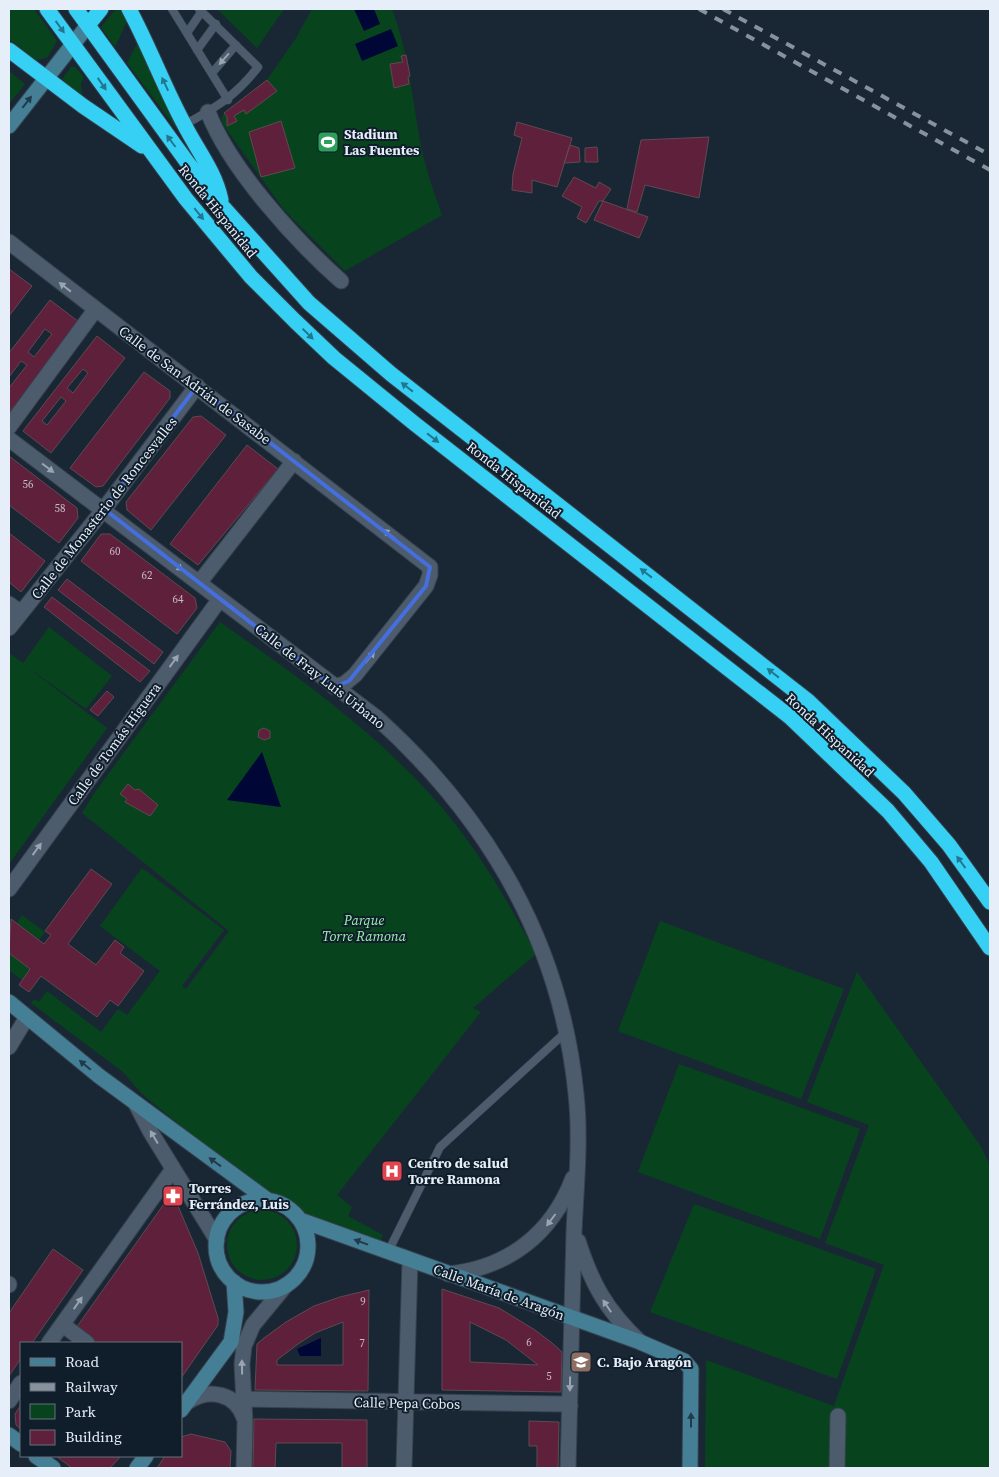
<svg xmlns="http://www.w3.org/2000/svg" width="999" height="1477" font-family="'Source Serif 4',serif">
<rect width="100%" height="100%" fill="#192735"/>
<path fill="#07441e" d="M9 9H34L57 41 48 57 38 60 33 58 9 39Z
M116 9H123L128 19 115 47 101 27Z
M217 9H284L257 48Z
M312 9H392C407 48 411 88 418 129 422 159 432 187 442 215L345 271 284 210 224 126 221 118 224 113 267 80 296 38Z
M139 40 180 131 179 132 127 63Z
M71 67H75L84 77 81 83 82 96 61 81Z
M9 71 25 84 9 104Z
M220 622C304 681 392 743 456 825 487 865 512 909 536 954L473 1008 481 1012 337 1195 352 1207 348 1216 383 1235 378 1246 323 1225 299 1212 216 1155 142 1094 123 1072 31 1003 34 999 39 1002 47 991 101 1032 118 1009 127 1015 160 971 100 926 142 868 224 930 182 986 186 989 229 931 82 813 95 792Z
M49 627 112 676 86 709 23 664 107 728 9 864V653L23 663Z
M22 915 45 932 39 940 17 923Z
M660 921 844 989 801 1099 618 1031Z
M9 953 30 969 22 980 9 970Z
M857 972 980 1145 990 1165V1468H705L706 1360 834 1406 884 1265 825 1243 869 1125 807 1102Z
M679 1064 860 1129 820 1239 638 1172Z
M694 1204 876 1269 837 1379 650 1312Z
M227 1245a35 35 0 1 1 70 0a35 35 0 1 1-70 0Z"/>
<path fill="#000636" d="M354 9H374L380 24 364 31Z
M391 29 398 46 362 61 355 44Z
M262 752 281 807 227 800Z
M321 1338V1356H300L297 1349Z"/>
<path fill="#5e203b" stroke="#604951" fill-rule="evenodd" d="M406 55 410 76 408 77 409 84 394 88 390 64 403 62 401 56Z
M267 80 277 91 246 114 244 110 234 116 237 121 227 126V117L224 113Z
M281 121 295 168 261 177 249 132Z
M517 122 572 138 557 187 532 180V193L512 190 513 174 522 138 514 135Z
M709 137 699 198 645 185 637 212 627 209 641 140Z
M570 145 579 148 580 162 564 163Z
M597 147 598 162H585V148Z
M574 177 596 188 599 182 611 189 603 201H599L586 223 577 218 582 207 562 196Z
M603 201 648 217 639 238 594 220Z
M9 269 32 286 9 316Z
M50 300 79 322 9 413V388L27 365 21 361 9 377V353ZM45 329 52 334 34 357 28 352Z
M97 336 125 358 51 453 23 431ZM83 369 88 373 73 393 67 388ZM61 397 66 401 47 425 42 421Z
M144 372 170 391V398L103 486 96 487 70 468Z
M201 416 226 435 151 530 127 510 126 502 193 417Z
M247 445 278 469 198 565 170 544Z
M9 456 77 508 78 518 59 543 9 505Z
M9 533 45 561 21 592 9 582Z
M101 534H110L195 598 197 608 177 634 81 561Z
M67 579 163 652 154 664 58 590Z
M52 597 150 671 140 682 44 607Z
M107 691 114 697 98 716 90 710Z
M264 728 270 731V738L264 740 258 737 259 730Z
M128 784 135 790 139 789 158 805 150 816 125 802 127 799 120 794Z
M91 869 112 884 68 944 96 965 115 940 124 947 120 953 144 971 118 1006 110 1000 97 1017 41 976 29 992 19 985 30 969 9 953 11 919 44 944 51 935 45 931Z
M175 1199 198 1253 218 1318V1325L181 1378V1343H96L76 1328 166 1201Z
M53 1249 83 1270 32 1343H21V1358L9 1376V1313Z
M442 1289 499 1308 535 1330 552 1343 562 1352 561 1392 442 1390ZM470 1322 506 1340 538 1365 470 1362Z
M369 1290 368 1391 255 1390 257 1344 264 1338 286 1322 314 1306 340 1297ZM343 1322V1365H277V1360L298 1344 315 1333Z
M21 1405V1429L16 1425 15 1414Z
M254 1419 367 1420V1468H342V1443H276L275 1468H253Z
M529 1421 559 1422 558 1468H537V1446H529Z
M191 1434 225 1442 231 1451 230 1468H157L165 1456H181V1437Z
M56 1456H121L110 1468H72Z"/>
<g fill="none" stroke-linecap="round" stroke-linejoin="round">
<g stroke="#36414d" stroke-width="9">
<path id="lane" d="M172 9 228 100
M187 33 202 11
M197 50 216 24
M212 73 236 45
M184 125C215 108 236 96 258 67L199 9
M388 1252 440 1147 566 1032"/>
</g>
<g stroke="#36414d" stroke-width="17">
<path id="street" d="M208 112C230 169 296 241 341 281
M9 242 430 567V575L426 586 355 675 344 684 334 687
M9 427 95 310
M9 439 377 718C488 818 561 943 576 1094 581 1140 576 1186 574 1232 572 1311 570 1389 568 1468
M199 583 294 461
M9 604 21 613
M9 628 104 509 197 386
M9 889 220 599
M9 1047 27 1017
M136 1104 150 1131 217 1240
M578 1241C592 1284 606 1310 640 1342
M448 1274C508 1268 552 1234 573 1178
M9 1285V1284
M63 1325 87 1343
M49 1343 173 1169
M244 1399 562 1404 570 1406
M9 1401 21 1383
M189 1401C209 1388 236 1393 244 1418
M244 1468 245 1422 242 1364 244 1346 253 1325 286 1285
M404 1468 410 1260
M837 1468 838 1416"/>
</g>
<g stroke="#36414d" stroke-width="17">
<path id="secondary" d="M9 126 88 25
M9 1002 99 1076 269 1201
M216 1246a46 46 0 1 1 92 0a46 46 0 1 1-92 0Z
M303 1221 640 1342 684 1361 691 1369 690 1468
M181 1410 231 1342 236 1312 234 1282
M9 1435 21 1444
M36 1456 53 1468
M137 1468 146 1456"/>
</g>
<g stroke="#36414d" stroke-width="17">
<path id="highway" d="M47 9 186 199 251 277 295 321 334 358 415 424 790 717 888 811 931 862 990 948
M76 9 187 162 223 207 309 303 391 374 808 701 904 793 949 845 990 902
M129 9C149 46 164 87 184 124 197 150 215 171 221 200
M88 25 101 9
M9 50 83 106 142 146"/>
</g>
<use href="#lane" stroke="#4c5c6c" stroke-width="8"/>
<use href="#street" stroke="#4c5c6c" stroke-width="15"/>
<use href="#secondary" stroke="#457f95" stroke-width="15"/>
<use href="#highway" stroke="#36d0f4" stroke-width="15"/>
<path stroke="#87929e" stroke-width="4" stroke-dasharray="9 9" stroke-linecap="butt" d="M699 9 990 170
M723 9 990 155"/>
</g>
<defs><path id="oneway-solid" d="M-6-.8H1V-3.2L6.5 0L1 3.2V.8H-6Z" transform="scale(1.25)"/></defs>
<g fill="#237690">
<use href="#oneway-solid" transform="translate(60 27) rotate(54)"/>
<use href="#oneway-solid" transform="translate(102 84) rotate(55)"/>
<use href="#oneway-solid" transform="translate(165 84) rotate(-115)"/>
<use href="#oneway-solid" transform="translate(171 141) rotate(-127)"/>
<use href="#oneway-solid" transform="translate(199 214) rotate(51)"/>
<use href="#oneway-solid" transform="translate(308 334) rotate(44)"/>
<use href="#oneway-solid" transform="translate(407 387) rotate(-142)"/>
<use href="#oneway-solid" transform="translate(433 438) rotate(38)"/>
<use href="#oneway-solid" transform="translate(646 573) rotate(-142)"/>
<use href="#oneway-solid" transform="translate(773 673) rotate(-142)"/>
<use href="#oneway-solid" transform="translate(961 862) rotate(-126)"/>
</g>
<g fill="#99a6b2">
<use href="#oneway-solid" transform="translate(224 59) rotate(131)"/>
<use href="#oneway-solid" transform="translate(65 287) rotate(-142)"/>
<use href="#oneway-solid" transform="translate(48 468) rotate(37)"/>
<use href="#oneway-solid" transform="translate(389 534) rotate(-143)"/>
<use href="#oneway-solid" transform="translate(177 566) rotate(38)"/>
<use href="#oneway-solid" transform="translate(370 657) rotate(-52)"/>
<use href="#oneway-solid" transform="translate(174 661) rotate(-54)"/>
<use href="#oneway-solid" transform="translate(37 849) rotate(-54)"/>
<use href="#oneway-solid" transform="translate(154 1137) rotate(-121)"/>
<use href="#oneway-solid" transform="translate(551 1220) rotate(127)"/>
<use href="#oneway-solid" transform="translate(78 1303) rotate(-55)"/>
<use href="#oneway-solid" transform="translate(607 1306) rotate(-124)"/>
<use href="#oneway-solid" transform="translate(242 1367) rotate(-91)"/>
<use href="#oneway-solid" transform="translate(570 1384) rotate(91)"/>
</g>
<g fill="#203a4b">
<use href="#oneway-solid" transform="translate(27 102) rotate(-52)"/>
<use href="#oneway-solid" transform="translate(85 1065) rotate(-140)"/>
<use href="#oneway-solid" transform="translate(215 1162) rotate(-144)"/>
<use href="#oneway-solid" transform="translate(361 1242) rotate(-160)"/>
<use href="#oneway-solid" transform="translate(691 1420) rotate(-90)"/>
</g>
<path fill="none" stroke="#456edf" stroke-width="4" stroke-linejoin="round" d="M197 386 430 567 426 586 349 681 334 687 104 509Z"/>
<defs>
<g id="stadium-square" transform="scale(1.125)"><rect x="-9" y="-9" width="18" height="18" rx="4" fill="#2e9e5b" stroke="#101d2b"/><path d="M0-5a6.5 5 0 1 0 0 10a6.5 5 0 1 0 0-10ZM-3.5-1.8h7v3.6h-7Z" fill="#fff"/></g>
<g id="hospital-square" transform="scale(1.125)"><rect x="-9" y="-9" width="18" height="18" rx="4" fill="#e0444e" stroke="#101d2b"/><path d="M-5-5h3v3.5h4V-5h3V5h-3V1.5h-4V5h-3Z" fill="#fff"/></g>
<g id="pharmacy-square" transform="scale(1.125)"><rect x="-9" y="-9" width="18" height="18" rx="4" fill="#e0444e" stroke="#101d2b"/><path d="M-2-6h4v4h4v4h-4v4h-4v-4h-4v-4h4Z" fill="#fff"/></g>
<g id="university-square" transform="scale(1.125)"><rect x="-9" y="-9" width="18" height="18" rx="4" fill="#8d6e63" stroke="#101d2b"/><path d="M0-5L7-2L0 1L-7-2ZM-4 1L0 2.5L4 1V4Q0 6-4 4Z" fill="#fff"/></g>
</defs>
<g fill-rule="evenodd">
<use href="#stadium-square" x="328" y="142"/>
<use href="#hospital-square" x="392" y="1171"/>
<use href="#pharmacy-square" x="173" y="1196"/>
<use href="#university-square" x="581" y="1362"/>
</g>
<g text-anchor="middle" stroke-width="4" stroke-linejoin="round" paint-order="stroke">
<g font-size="11" fill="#c4bbca">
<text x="28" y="488">56</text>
<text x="60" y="512">58</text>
<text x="115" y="555">60</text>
<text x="147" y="579">62</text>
<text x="178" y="603">64</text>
<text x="363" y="1305">9</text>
<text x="529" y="1346">6</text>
<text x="362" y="1347">7</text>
<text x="549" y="1380">5</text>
</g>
<g font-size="14" font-weight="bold" fill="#e6eff9" stroke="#101d2b" text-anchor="start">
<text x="344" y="139">Stadium<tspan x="344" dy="16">Las Fuentes</tspan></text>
<text x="408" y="1168">Centro de salud<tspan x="408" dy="16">Torre Ramona</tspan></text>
<text x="189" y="1193">Torres<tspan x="189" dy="16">Ferrández, Luis</tspan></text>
<text x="597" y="1367">C. Bajo Aragón</text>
</g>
<g font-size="14" fill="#e6eff9" stroke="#101d2b">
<text transform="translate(218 211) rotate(51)" y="5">Ronda Hispanidad</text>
<text transform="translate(195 385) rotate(37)" y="5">Calle de San Adrián de Sasabe</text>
<text transform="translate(514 480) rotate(38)" y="5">Ronda Hispanidad</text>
<text transform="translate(104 508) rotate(-52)" y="5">Calle de Monasterio de Roncesvalles</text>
<text transform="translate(320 676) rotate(38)" y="5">Calle de Fray Luis Urbano</text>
<text transform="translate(830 735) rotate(43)" y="5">Ronda Hispanidad</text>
<text transform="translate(114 744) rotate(-54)" y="5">Calle de Tomás Higuera</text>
<text transform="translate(499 1292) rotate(20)" y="5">Calle María de Aragón</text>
<text transform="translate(407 1403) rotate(1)" y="5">Calle Pepa Cobos</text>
</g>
<g font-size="14" font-style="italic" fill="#9bf1ae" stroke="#101d2b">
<text x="364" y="925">Parque<tspan x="364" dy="16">Torre Ramona</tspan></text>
</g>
</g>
<rect width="999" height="1477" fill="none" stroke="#e6eff9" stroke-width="20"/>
<rect x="20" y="1342" width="162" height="115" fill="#101d2b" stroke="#66717d"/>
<rect x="30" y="1358" width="25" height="8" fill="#457f95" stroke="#66717d"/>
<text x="65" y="1367" font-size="15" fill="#e6eff9">Road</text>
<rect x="30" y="1383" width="25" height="8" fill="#87929e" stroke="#66717d"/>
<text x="65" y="1392" font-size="15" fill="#e6eff9">Railway</text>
<rect x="30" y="1404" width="25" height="15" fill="#07441e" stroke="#66717d"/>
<text x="65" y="1417" font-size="15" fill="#e6eff9">Park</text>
<rect x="30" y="1430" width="25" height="15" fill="#5e203b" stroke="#66717d"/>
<text x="65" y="1442" font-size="15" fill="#e6eff9">Building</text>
</svg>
